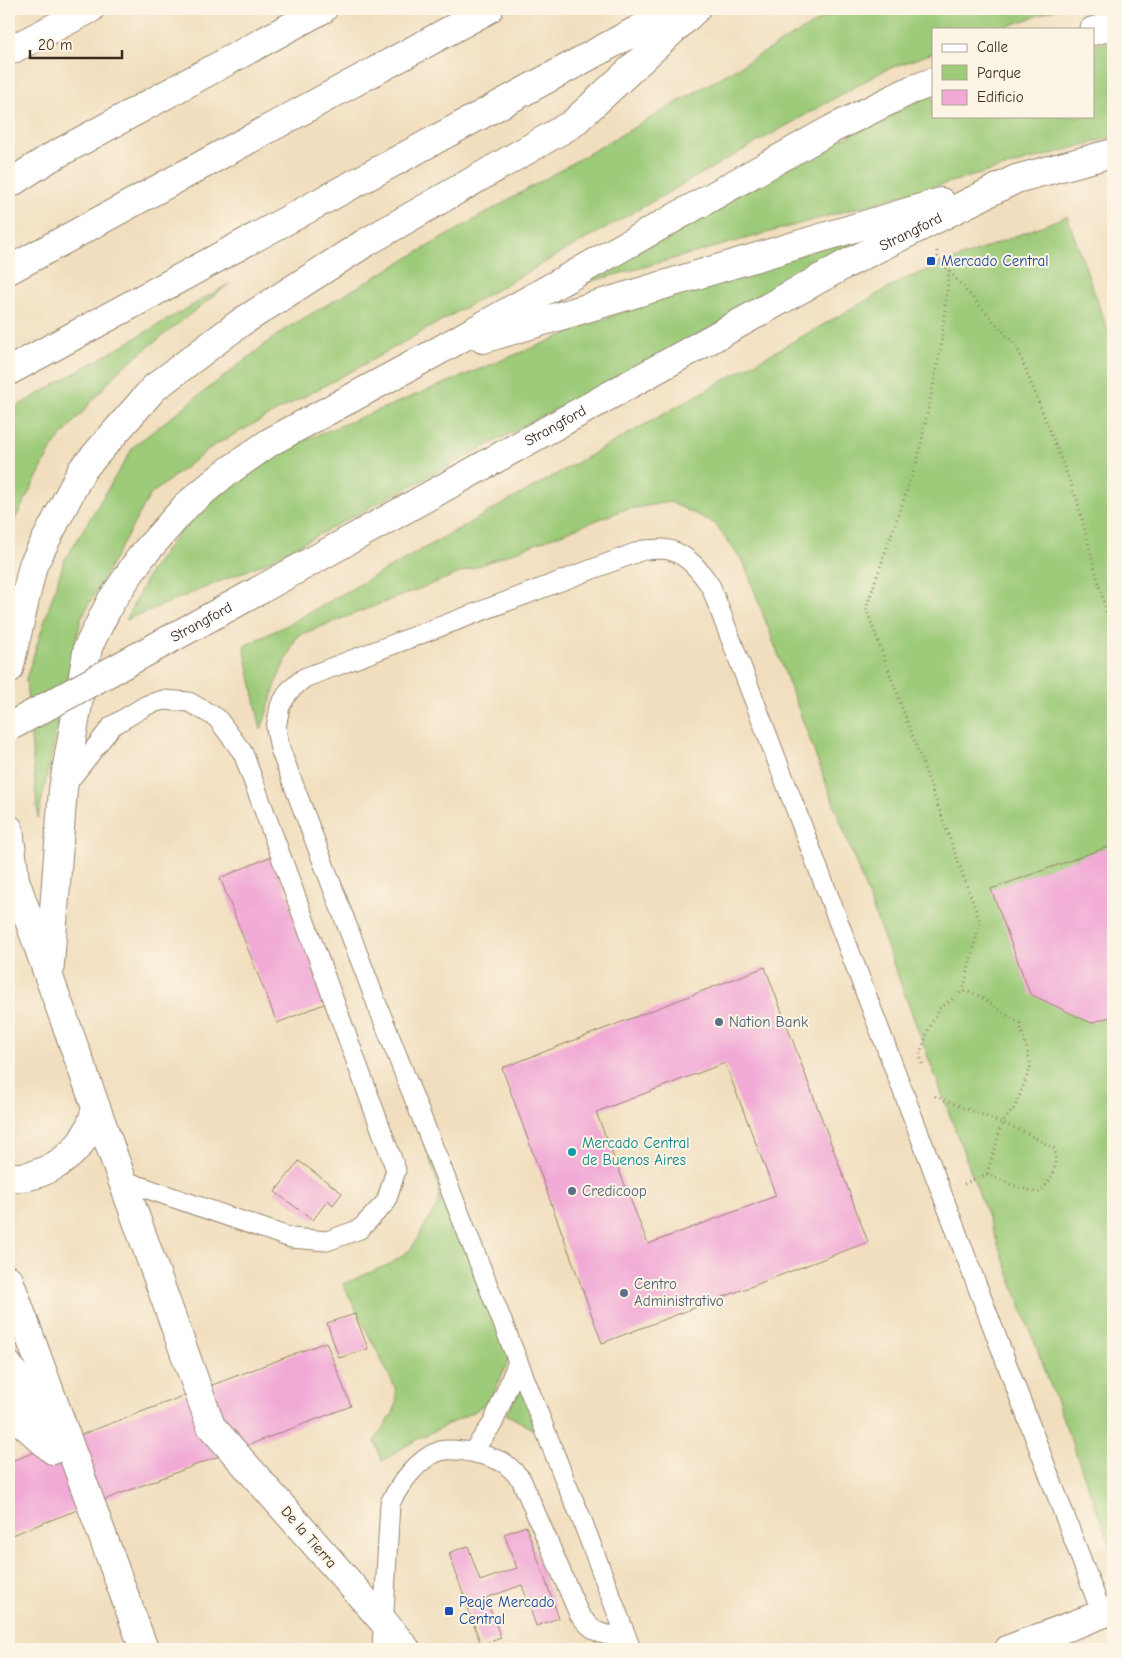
<svg xmlns="http://www.w3.org/2000/svg" width="1122" height="1658" font-family="'Comic Neue',sans-serif">
<rect width="100%" height="100%" fill="#fcf5e5"/>
<filter id="ink" filterUnits="userSpaceOnUse"><feTurbulence type="fractalNoise" baseFrequency=".02" numOctaves="2"/><feDisplacementMap in="SourceGraphic" scale="10" xChannelSelector="R" yChannelSelector="G"/><feConvolveMatrix kernelMatrix="1 2 1 2 8 2 1 2 1" color-interpolation-filters="sRGB"/></filter>
<filter id="wash" filterUnits="userSpaceOnUse"><feTurbulence type="fractalNoise" baseFrequency=".0096" numOctaves="4" result="noise"/><feDisplacementMap in="SourceGraphic" scale="20" xChannelSelector="R" yChannelSelector="G"/><feGaussianBlur stdDeviation="1.12" result="paint"/><feColorMatrix in="noise" values="0 0 0 0 0 0 0 0 0 0 0 0 0 0 0 0 0 1.4 0 .05"/><feComposite in="paint" operator="in"/></filter>
<g filter="url(#wash)">
<rect width="100%" height="100%" fill="#f1debe"/>
<path fill="#9dcb79" stroke="#6c7a4c" d="M839 9H1056L1000 29H933V53L885 70 372 360 213 446 150 495 81 618 38 818 26 679 64 561 134 446 285 329Z
M1113 42V137L582 284 784 168 933 94V116H1093V45Z
M1067 216 1113 345V1553L744 563 714 523 670 502 623 510 297 636 279 675 261 730 244 646 287 625 903 280Z
M918 218 265 563 126 620 151 570 195 511 285 448 638 305Z
M229 284 120 369 53 446 9 531V411Z
M388 1032 513 1350 491 1399 475 1411 416 1440 382 1461 375 1441 393 1413 397 1403 395 1387 343 1284 392 1263 411 1249 439 1202 438 1184Z
M522 1386 540 1433 506 1414Z"/>
<g id="blocks">
<path fill="#f1a9d6" fill-rule="evenodd" d="M1113 845V1016L1091 1023 1030 994 991 889Z
M272 856 329 1002 277 1023 220 878Z
M765 967 868 1242 602 1343 502 1068ZM725 1063 776 1196 648 1244 596 1112Z
M299 1161 342 1193 333 1205 328 1200 313 1220 275 1192Z
M355 1314 368 1349 339 1358 327 1323Z
M326 1342 351 1406 9 1536V1462Z
M526 1526 559 1618 536 1626 522 1585 486 1598 501 1638 481 1645 449 1553 468 1546 480 1581 517 1568 504 1534Z"/>
</g>
</g>
<g filter="url(#ink)">
<use href="#blocks" fill-opacity="0" stroke="#96846e" stroke-width="1"/>
<g fill="none" stroke-linecap="round" stroke-linejoin="round">
<g stroke="#96846e" stroke-width="21">
<path id="service" d="M65 786 112 726 147 705 163 700 189 702 217 718 243 753 396 1170 386 1202 360 1229 327 1241 291 1238 122 1180
M473 1451 493 1423 518 1362
M382 1649 390 1503C400 1484 418 1458 440 1451 456 1447 489 1455 504 1463 510 1467 516 1474 521 1479L579 1614C594 1633 602 1637 626 1635
M631 1649 580 1515 566 1483 378 1007 280 749 276 728 280 706 289 691 304 678 643 550C649 550 656 549 663 549 685 551 700 570 711 587L1102 1614"/>
</g>
<g stroke="#96846e" stroke-width="30">
<g id="tertiary">
<path d="M1093 31 1113 26"/>
<path d="M9 51 90 9"/>
<path d="M483 339 941 202"/>
<path id="s1" d="M258 591 846 264 1016 179 1113 153"/>
<path d="M9 1177C40 1180 74 1159 88 1131 91 1124 94 1116 96 1109"/>
<path d="M9 1280 144 1649"/>
<path d="M9 1366 53 1434"/>
<path d="M9 1411 53 1450"/>
<path d="M406 1649 383 1621 211 1426 49 977 63 789 88 647 111 601 141 557 187 505 223 475 270 442 431 355 832 129 911 90 933 82"/>
<path d="M1009 1649 1113 1610"/>
</g>
</g>
<g stroke="#96846e" stroke-width="30">
<path id="motorway" d="M9 184 48 159 323 9
M9 270 489 9
M9 371 676 9
M9 669 33 565 82 470 154 388 240 323 365 243 572 124 696 9
M9 829 15 880 49 977"/>
</g>
<path stroke="#96846e" stroke-width="3" stroke-dasharray="1 4" stroke-linecap="butt" d="M937 251 938 258 970 295 1017 347 1077 500 1113 638
M949 270 941 347 918 458 866 608 980 922 963 991
M922 1064 920 1054 928 1031 939 1009 963 991 978 995 1020 1024 1031 1066 1015 1107 1002 1123 932 1095
M964 1184 987 1174 1012 1185 1038 1193C1053 1180 1057 1169 1055 1149L1028 1134 1002 1123 987 1174"/>
<use href="#service" stroke="#fff" stroke-width="19"/>
<use href="#tertiary" stroke="#fff" stroke-width="28"/>
<use href="#motorway" stroke="#fff" stroke-width="28"/>
<g stroke="#96846e" stroke-width="30" stroke-linecap="butt">
<g id="tertiary-bridge">
<path id="s2" d="M9 727 258 591"/>
</g>
</g>
<use href="#tertiary-bridge" stroke="#fff" stroke-width="28"/>
</g>
</g>
<g fill="#1a4fb4" stroke="#fcf5e5" stroke-width="2">
<rect x="926" y="256" width="10" height="10" rx="2.5"/>
<rect x="444" y="1606" width="10" height="10" rx="2.5"/>
</g>
<g fill="#5c6f8a" stroke="#fcf5e5" stroke-width="2">
<circle cx="719" cy="1022" r="5"/>
<circle cx="572" cy="1191" r="5"/>
<circle cx="624" cy="1293" r="5"/>
</g>
<circle fill="#0f9aa8" stroke="#fcf5e5" stroke-width="2" cx="572" cy="1152" r="5"/>
<g text-anchor="middle" stroke-width="4" stroke-linejoin="round" paint-order="stroke">
<g font-size="15" fill="#3b2a1e" stroke="#fcf5e5">
<text dy="5" stroke="none"><textPath href="#s1" startOffset="745">Strangford</textPath></text>
<text dy="5" stroke="none"><textPath href="#s1" startOffset="340">Strangford</textPath></text>
<text dy="5" stroke="none"><textPath href="#s2" startOffset="219">Strangford</textPath></text>
<text transform="translate(309 1537) rotate(49)" y="5">De la Tierra</text>
</g>
<g font-size="15" fill="#164399" stroke="#fcf5e5" text-anchor="start">
<text x="941" y="266">Mercado Central</text>
<text x="459" y="1607">Peaje Mercado<tspan x="459" dy="17">Central</tspan></text>
</g>
<g font-size="15" fill="#4e5e75" stroke="#fcf5e5" text-anchor="start">
<text x="729" y="1027">Nation Bank</text>
<text x="582" y="1196">Credicoop</text>
<text x="634" y="1289">Centro<tspan x="634" dy="17">Administrativo</tspan></text>
</g>
<g font-size="15" fill="#0d838f" stroke="#fcf5e5" text-anchor="start">
<text x="582" y="1148">Mercado Central<tspan x="582" dy="17">de Buenos Aires</tspan></text>
</g>
</g>
<rect width="1122" height="1658" fill="none" stroke="#fcf5e5" stroke-width="30"/>
<rect x="932" y="28" width="162" height="90" fill="#fcf5e5" stroke="#afa495"/>
<rect x="942" y="44" width="25" height="8" fill="#ffffff" stroke="#afa495"/>
<text x="977" y="52" font-size="15" fill="#3b2a1e">Calle</text>
<rect x="942" y="65" width="25" height="15" fill="#9dcb79" stroke="#afa495"/>
<text x="977" y="78" font-size="15" fill="#3b2a1e">Parque</text>
<rect x="942" y="90" width="25" height="15" fill="#f1a9d6" stroke="#afa495"/>
<text x="977" y="102" font-size="15" fill="#3b2a1e">Edificio</text>
<path d="M30 50v8h92v-8" fill="none" stroke="#3b2a1e" stroke-width="2.5"/>
<text x="38" y="50" font-size="15" fill="#3b2a1e" stroke="#fcf5e5" stroke-width="4" paint-order="stroke">20 m</text>
</svg>
